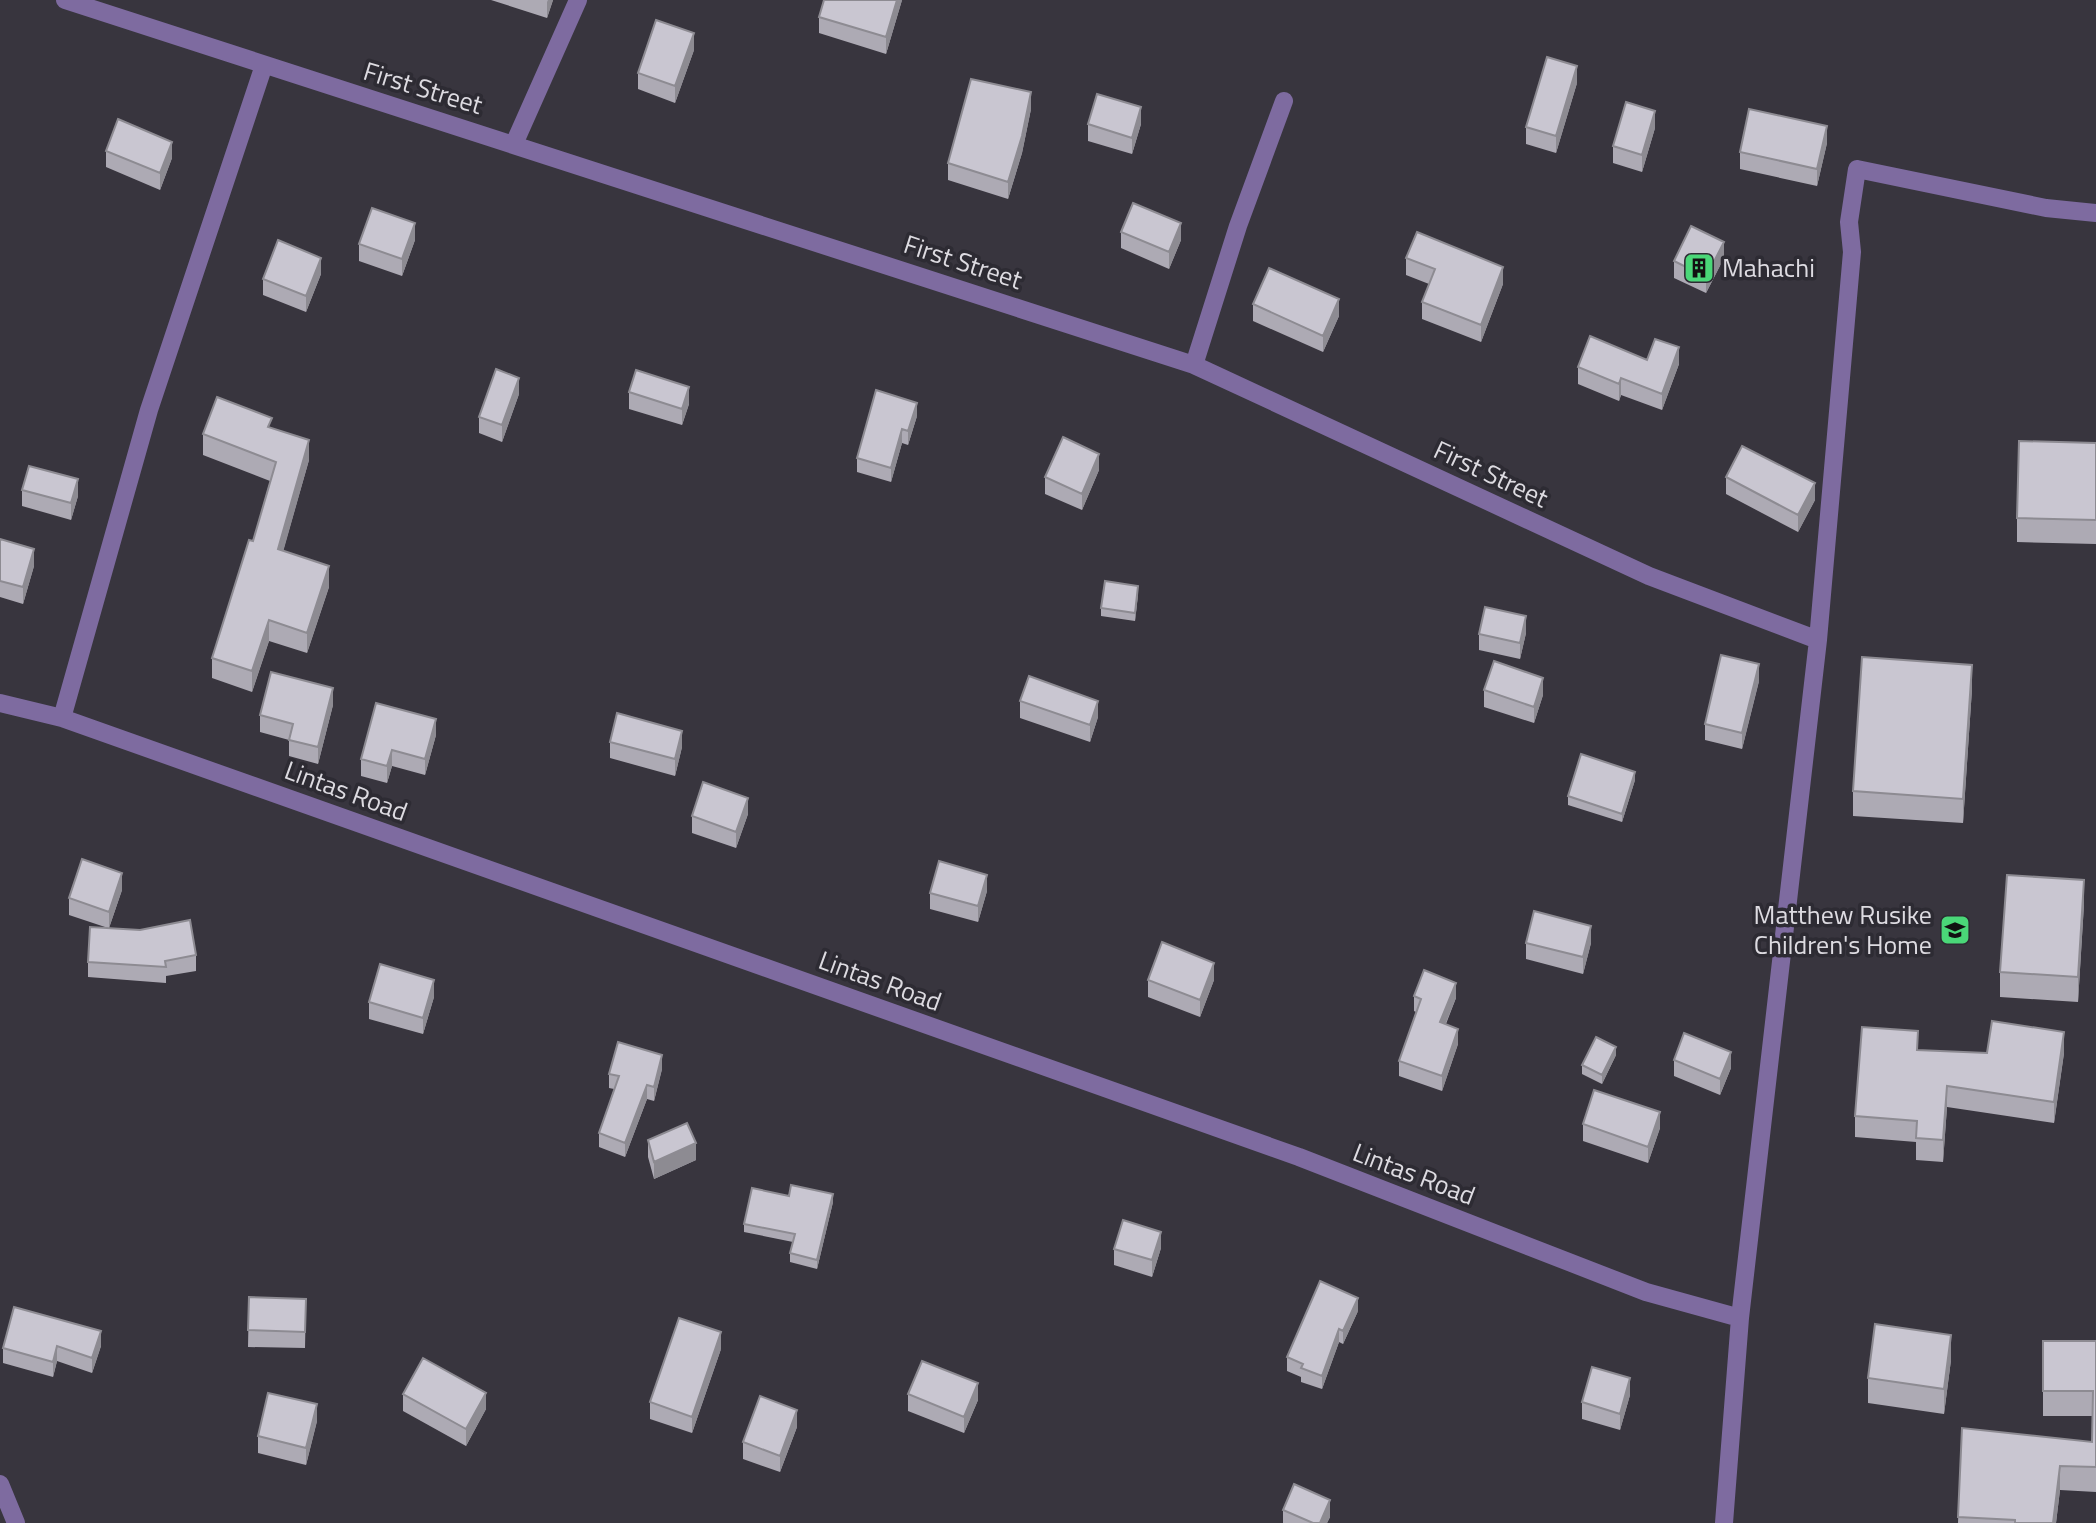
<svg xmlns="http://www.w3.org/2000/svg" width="2096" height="1523" font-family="'Titillium Web',sans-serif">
<rect width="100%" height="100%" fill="#38353e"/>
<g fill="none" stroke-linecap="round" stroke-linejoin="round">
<path stroke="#7e6ba0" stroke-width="18" d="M65 0 1194 365 1649 576 1818 640
M514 144 578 0
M1194 365 1238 226 1284 101
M0 703 62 718 1299 1157 1646 1292 1740 1318
M62 718 149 410 264 65
M0 1484 16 1523
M1724 1523 1740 1318 1818 640 1852 252 1849 222 1857 169 2046 208 2096 213"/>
</g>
<path fill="#adaab4" d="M491 0H553L547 18Z
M902 0 886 54 819 33V17Z
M694 50 675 103 638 89V73Z
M1577 83 1556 153 1526 144V127Z
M1031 109 1022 153 1008 199 948 180V163Z
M1088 124H1141L1132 154 1088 141Z
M1655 128 1642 172 1613 163V146Z
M1827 143 1817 186 1740 169V152Z
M106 151 172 158 160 190 106 167Z
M1121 232 1181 240 1169 269 1121 248Z
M415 240 402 276 359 261V244Z
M1406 258 1503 284 1481 342 1422 319V302L1429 284 1406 275Z
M1724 258 1706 293 1674 278V261Z
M321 274 306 312 263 295V279Z
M1253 304 1339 316 1323 352 1253 321Z
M1647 360 1679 364 1662 410 1621 395 1619 401 1578 384V367Z
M629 392 689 404 682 425 629 409Z
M519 394 502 442 479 433V417Z
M917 416 908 445 902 443 891 482 857 472V458Z
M272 428 309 460 283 551 329 587 307 653 269 641 252 692 212 678V658L253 541 270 481 203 455V434Z
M2096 443V544L2017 542V518Z
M1099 470 1082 510 1045 494V477Z
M1726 477 1815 500 1798 532 1726 494Z
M22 490 78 496 71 520 22 506Z
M0 539 34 566 23 604 0 597Z
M1138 594 1135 621 1101 616V608Z
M1526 633 1520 659 1479 650V634Z
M1759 681 1742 749 1705 740V724Z
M1972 689 1963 823 1853 816V791Z
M1484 690 1543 695 1534 723 1484 707Z
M1020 701 1098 717 1090 742 1020 718Z
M333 705 318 764 289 756V740L260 732V715Z
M436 735 425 775 392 766 387 783 361 776V759Z
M610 742 682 747 675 776 610 758Z
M1635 780 1622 822 1568 805V796Z
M748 814 736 848 692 833V816Z
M122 890 109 928 196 955V971L166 976V983L88 977V962L108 928 69 915V898Z
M987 891 978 922 930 909V893Z
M2084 904 2078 1002 2000 997V972Z
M1526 943H1591L1583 974 1526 959Z
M1148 980H1214L1200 1017 1148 997Z
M1414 996 1456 998 1446 1024 1458 1044 1442 1091 1399 1076V1061L1416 1012 1414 1011Z
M434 997 423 1034 369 1019V1002Z
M1918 1050 1987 1053H2064L2054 1123 1947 1107 1943 1162 1916 1160V1142L1855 1137V1116Z
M1616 1055 1602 1084 1582 1074V1065Z
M1674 1060 1731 1068 1720 1095 1674 1076Z
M662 1069 654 1101 647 1099 625 1157 599 1147V1133L614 1089 609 1088V1074Z
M1583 1124 1660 1128 1648 1163 1583 1141Z
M648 1140 696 1160 654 1179 648 1157Z
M789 1196 833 1202 817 1269 790 1262V1253L793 1242 744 1232V1224Z
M1161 1248 1152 1277 1114 1265V1249Z
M249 1297 306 1299 305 1348 248 1347Z
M14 1307 101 1346 92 1373 57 1361 53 1377 3 1363V1348Z
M1358 1311 1343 1344 1339 1342 1322 1389 1301 1382V1377L1287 1371V1357Z
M2043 1341H2096V1492L2060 1490 2056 1523H1958L1962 1428 2092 1442 2093 1416H2043Z
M721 1349 692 1433 650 1419V1402Z
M1951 1360 1944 1414 1868 1403V1378Z
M403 1394 486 1409 466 1446 403 1411Z
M908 1394 978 1400 964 1433 908 1411Z
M1630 1395 1620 1430 1582 1419V1402Z
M317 1421 306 1465 258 1453V1436Z
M797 1427 780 1472 743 1459V1442Z
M1283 1510 1330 1517 1327 1523H1283Z"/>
<path fill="#8d8b92" d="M548 0H553L547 18V2Z
M897 0H902L886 54V37Z
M694 33V50L675 103V86Z
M1577 66V83L1556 153V136Z
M1031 92V109L1022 153 1008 199V182Z
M1141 107V124L1132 154V138Z
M1655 111V128L1642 172V155Z
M1827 126V143L1817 186V169Z
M172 142V158L160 190V173Z
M415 223V240L402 276V259Z
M1181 223V240L1169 269V252Z
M1724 242V258L1706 293V277Z
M321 258V274L306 312V296Z
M1503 267V284L1481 342V325Z
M1339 299V316L1323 352V336Z
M1679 347V364L1662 410V394Z
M519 378V394L502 442V425Z
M1621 378V395L1619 401V384Z
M689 387V404L682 425V409Z
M917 403V416L908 445V431Z
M902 429V443L891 482V468Z
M309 440V460L278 570V549Z
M1099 454V470L1082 510V494Z
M78 479V496L71 520V503Z
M1815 483V500L1798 532V515Z
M34 549V566L23 604V587Z
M329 566V587L307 653V633Z
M1138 586V594L1135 621V613Z
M1526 616V633L1520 659V643Z
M269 620V641L252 692V671Z
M1759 664V681L1742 749V733Z
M1972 665V689L1963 823V799Z
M1543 678V695L1534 723V707Z
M333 688V705L318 764V747Z
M1098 701V717L1090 742V725Z
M436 719V735L425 775V759Z
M682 731V747L675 776V759Z
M392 750V766L387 783V766Z
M1635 772V780L1622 822V814Z
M748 798V814L736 848V832Z
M122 873V890L109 928V912Z
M987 875V891L978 922V906Z
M2084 880V904L2078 1002V977Z
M1591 926V943L1583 974V957Z
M1214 963V980L1200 1017V1000Z
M434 980V997L423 1034V1018Z
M1456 983V998L1440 1037V1022Z
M1458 1029V1044L1442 1091V1076Z
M2064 1032V1053L2054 1123V1102Z
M1616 1047V1055L1602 1084V1075Z
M1731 1052V1068L1720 1095V1079Z
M662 1055V1069L654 1101V1087Z
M647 1085V1099L625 1157V1143Z
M1947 1086V1107L1943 1162V1140Z
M1660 1112V1128L1648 1163V1147Z
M696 1143V1160L654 1179V1162Z
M833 1194V1202L817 1269V1260Z
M1161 1232V1248L1152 1277V1260Z
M1358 1298V1311L1343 1344V1331Z
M1339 1329V1342L1322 1389V1376Z
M101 1331V1346L92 1373V1358Z
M721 1332V1349L692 1433V1417Z
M1951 1335V1360L1944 1414V1389Z
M57 1346V1361L53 1377V1362Z
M1630 1378V1395L1620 1430V1414Z
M978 1383V1400L964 1433V1417Z
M486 1393V1409L466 1446V1429Z
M317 1404V1421L306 1465V1448Z
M797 1410V1427L780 1472V1456Z
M2060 1466V1490L2056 1523H2053Z
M1330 1500V1517L1327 1523H1320Z"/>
<path fill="#c9c6d1" stroke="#8d8b92" stroke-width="2" d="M824 0H897L886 37 819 17Z
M656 20 694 33 675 86 638 73Z
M1547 57 1577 66 1556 136 1526 127Z
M971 79 1031 92 1022 136 1008 182 948 163Z
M1097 94 1141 107 1132 138 1088 124Z
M1626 102 1655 111 1642 155 1613 146Z
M1749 109 1827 126 1817 169 1740 152Z
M118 119 172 142 160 173 106 151Z
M1133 203 1181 223 1169 252 1121 232Z
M372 208 415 223 402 259 359 244Z
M1691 226 1724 242 1706 277 1674 261Z
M1417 232 1503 267 1481 325 1422 302 1435 269 1406 258Z
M278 240 321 258 306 296 263 279Z
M1269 268 1339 299 1323 336 1253 304Z
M1590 336 1647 360 1655 339 1679 347 1662 394 1621 378 1619 384 1578 367Z
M496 369 519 378 502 425 479 417Z
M636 370 689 387 682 409 629 392Z
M876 390 917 403 908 431 902 429 891 468 857 458Z
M217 397 272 418 268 427 309 440 278 549 329 566 307 633 269 620 252 671 212 658 249 540 253 541 276 462 203 434Z
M1063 437 1099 454 1082 494 1045 477Z
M2019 441 2096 443V520L2017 518Z
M1742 446 1815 483 1798 515 1726 477Z
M29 466 78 479 71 503 22 490Z
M0 539 34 549 23 587 0 581Z
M1105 581 1138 586 1135 613 1101 608Z
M1485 607 1526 616 1520 643 1479 634Z
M1721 655 1759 664 1742 733 1705 724Z
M1862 657 1972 665 1963 799 1853 791Z
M1494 661 1543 678 1534 707 1484 690Z
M271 672 333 688 318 747 289 740 293 724 260 715Z
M1029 676 1098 701 1090 725 1020 701Z
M376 703 436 719 425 759 392 750 387 766 361 759Z
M617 713 682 731 675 759 610 742Z
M1581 754 1635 772 1622 814 1568 796Z
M703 782 748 798 736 832 692 816Z
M82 859 122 873 109 912 69 898Z
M939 861 987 875 978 906 930 893Z
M2007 875 2084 880 2078 977 2000 972Z
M1534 911 1591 926 1583 957 1526 943Z
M190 920 196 955 165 961 166 967 88 962 90 927 140 930Z
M1162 942 1214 963 1200 1000 1148 980Z
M380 964 434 980 423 1018 369 1002Z
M1424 970 1456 983 1440 1022 1458 1029 1442 1076 1399 1061 1421 999 1414 996Z
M1992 1021 2064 1032 2054 1102 1947 1086 1943 1140 1916 1138 1917 1121 1855 1116 1862 1027 1918 1031 1917 1050 1987 1053Z
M1684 1033 1731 1052 1720 1079 1674 1060Z
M1596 1037 1616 1047 1602 1075 1582 1065Z
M618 1042 662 1055 654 1087 647 1085 625 1143 599 1133 619 1076 609 1074Z
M1594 1090 1660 1112 1648 1147 1583 1124Z
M687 1123 696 1143 654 1162 648 1140Z
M791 1185 833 1194 817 1260 790 1253 795 1234 744 1224 752 1188 789 1196Z
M1123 1220 1161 1232 1152 1260 1114 1249Z
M1320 1281 1358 1298 1343 1331 1339 1329 1322 1376 1301 1368 1303 1364 1287 1357Z
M249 1297 306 1299 305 1332 248 1330Z
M14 1307 101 1331 92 1358 57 1346 53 1362 3 1348Z
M679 1318 721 1332 692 1417 650 1402Z
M1875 1324 1951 1335 1944 1389 1868 1378Z
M2043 1341H2096V1467L2060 1466 2053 1523H2015V1520L1958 1517 1962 1428 2092 1442 2093 1391H2043Z
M423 1358 486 1393 466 1429 403 1394Z
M922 1361 978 1383 964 1417 908 1394Z
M1592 1367 1630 1378 1620 1414 1582 1402Z
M268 1393 317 1404 306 1448 258 1436Z
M760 1396 797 1410 780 1456 743 1442Z
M1294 1484 1330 1500 1320 1523H1313L1283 1510Z"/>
<defs>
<g id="building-square" transform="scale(1.575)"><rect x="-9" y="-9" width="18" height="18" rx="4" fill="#4ad778" stroke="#2d2b33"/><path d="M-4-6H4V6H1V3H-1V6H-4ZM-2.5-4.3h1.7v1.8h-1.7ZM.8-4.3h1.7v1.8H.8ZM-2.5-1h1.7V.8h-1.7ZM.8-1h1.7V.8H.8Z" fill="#111"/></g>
<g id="school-square" transform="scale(1.575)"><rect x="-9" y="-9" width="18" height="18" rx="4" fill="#4ad778" stroke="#2d2b33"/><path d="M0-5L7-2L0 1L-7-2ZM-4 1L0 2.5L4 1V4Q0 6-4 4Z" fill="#111"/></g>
</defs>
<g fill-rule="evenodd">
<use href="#building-square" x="1699" y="268"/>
<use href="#school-square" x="1955" y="930"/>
</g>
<g text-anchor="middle" stroke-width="7" stroke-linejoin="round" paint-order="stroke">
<g font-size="26" fill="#dddbe1" stroke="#2d2b33">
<text transform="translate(423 88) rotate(17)" y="9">First Street</text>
<text transform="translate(963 262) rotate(18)" y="9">First Street</text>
<text transform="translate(1491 474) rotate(25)" y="9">First Street</text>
<text transform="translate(346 791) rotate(20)" y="9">Lintas Road</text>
<text transform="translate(880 981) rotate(20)" y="9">Lintas Road</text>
<text transform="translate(1414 1174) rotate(21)" y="9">Lintas Road</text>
</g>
<g font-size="26" fill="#dddbe1" stroke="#2d2b33" text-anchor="start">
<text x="1722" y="277">Mahachi</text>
<text x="1932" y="924" text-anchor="end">Matthew Rusike<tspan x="1932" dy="30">Children's Home</tspan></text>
</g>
</g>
</svg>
